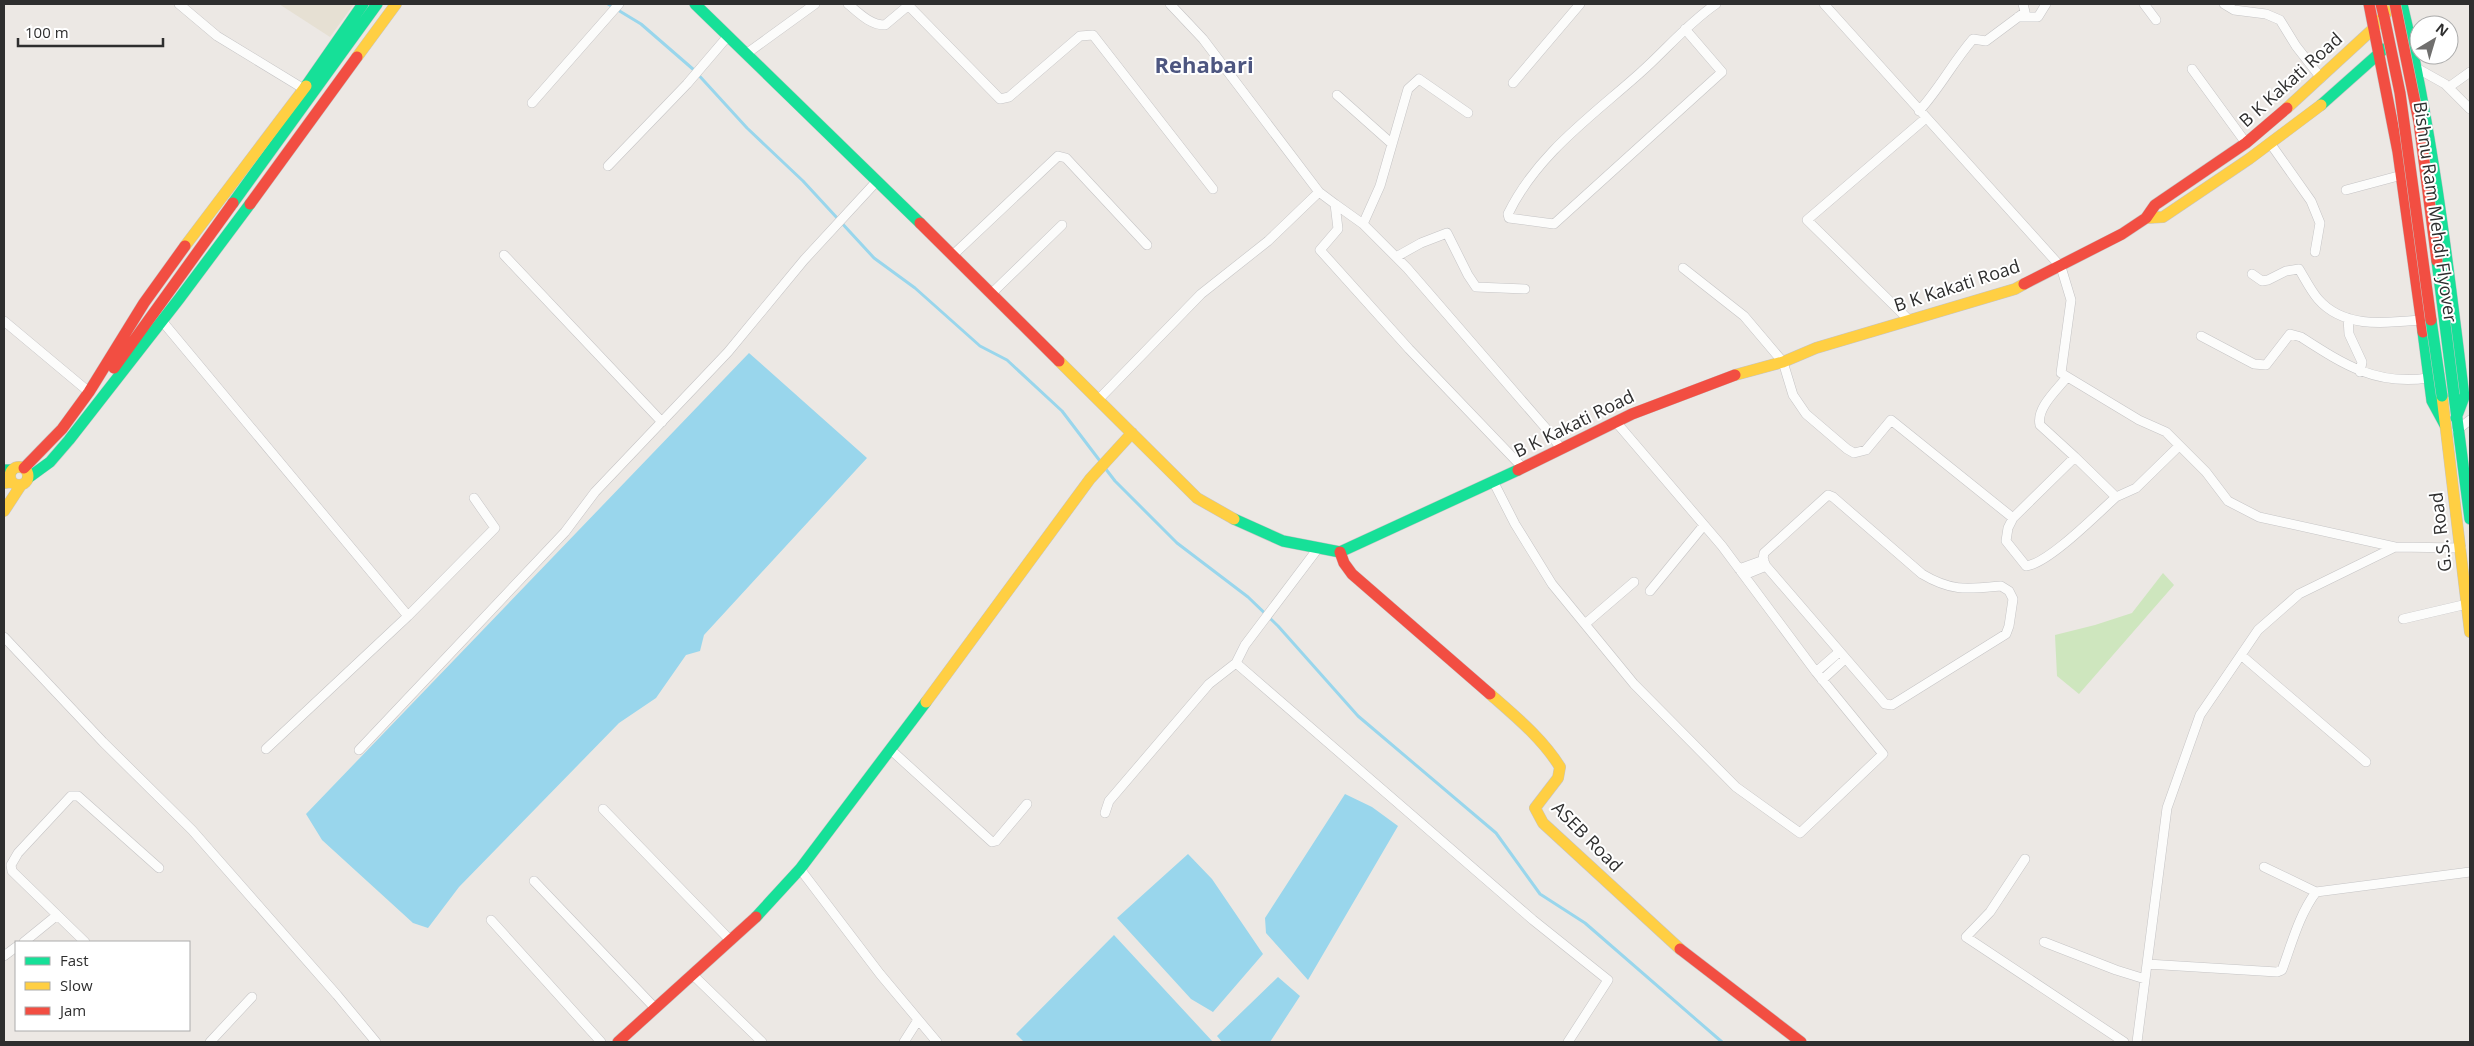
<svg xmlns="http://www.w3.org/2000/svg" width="2474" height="1046" font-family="'Open Sans',sans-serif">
<rect width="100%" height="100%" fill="#ece8e4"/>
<path fill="#e6e0d3" d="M279 4H354L330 37Z"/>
<path fill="#cee6be" d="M2163 573 2174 585 2079 694 2057 676 2055 635 2095 625 2132 613Z"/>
<path fill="#99d6ec" d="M749 353 867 458 704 635 700 651 686 655 656 698 619 723 459 887 428 928 413 923 322 840 306 814Z
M1345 794 1372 807 1398 826 1308 980 1266 933 1265 918Z
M1188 854 1212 879 1263 954 1213 1012 1191 999 1117 918Z
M1114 935 1213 1042H1024L1016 1034Z
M1278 977 1300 996 1270 1042H1222L1217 1036Z"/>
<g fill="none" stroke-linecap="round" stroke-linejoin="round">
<path stroke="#99d6ec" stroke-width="3" d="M608 4 641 24 694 70 747 128 803 181 874 258 915 288 980 346 1007 360 1062 411 1100 461
M1105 468 1115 481 1177 543 1248 597 1278 626 1358 716 1496 833 1540 894 1585 923 1722 1042"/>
<g stroke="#c5c4c5" stroke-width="10">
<path id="street" d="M179 4 217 36 304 89
M848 4C859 13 870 25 885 25L910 4
M1170 4 1203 39 1319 192 1335 204 1338 229 1320 250 1409 349 1523 468
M1824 4 2061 267 2071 300 2061 373 2139 420 2166 432 2206 472 2228 501 2259 517 2395 547 2461 548
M2144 4 2156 20
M2224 4 2234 10 2266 14 2280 20 2296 46 2321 78
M908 5 1000 99 1009 97 1080 36 1093 35 1213 189
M2018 17H2038L2046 4
M1685 29 1722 72 1554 224 1509 218 1508 214C1537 154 1592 116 1640 73 1666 50 1687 24 1716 4
M746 54 815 4
M2413 66 2445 84 2470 109
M2192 69 2246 143
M1513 83 1580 4
M2449 87 2470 72
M1337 95 1391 143
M532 103 619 4
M1919 111C1940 88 1953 62 1973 39L1986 41 2025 12 2023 4
M2270 143 2311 201 2320 223 2315 252
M608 166 687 84 728 36
M2346 190 2402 175
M1335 204 1363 224 1407 268 1550 433 1561 449
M1363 224 1380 186 1408 89 1419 79 1468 113
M504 255 662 422
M953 255 1058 156 1066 158 1147 245
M1396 257 1421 243 1447 233 1468 275 1476 287 1525 289
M1683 268 1744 316 1783 362 1793 395 1806 414 1847 449 1854 453 1866 450 1891 420 2013 518 2075 457 2040 425C2036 408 2057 390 2067 377
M2252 274 2262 281 2268 280 2286 271 2299 269C2305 279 2311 291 2318 299 2344 329 2386 323 2421 320
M991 294 1062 225
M2348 318 2349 334 2362 362 2360 372
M1909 320 1807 220 1926 118
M4 321 89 392
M162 321 408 616 495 528 474 498
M2201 336 2254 364 2266 365 2290 334 2301 337C2343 364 2376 386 2428 378
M1098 400 1201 294 1268 241 1319 192
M2457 430 2470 420
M2075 457 2116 497 2136 488 2179 446
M1493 481 1515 524 1552 584 1634 684 1736 787 1800 833 1883 754 1816 672 1722 546 1616 422
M1828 495 1833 497 1922 574C1952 592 1968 589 2001 586L2009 591 2013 599 2009 626 2006 634 1892 705 1885 704 1766 566 1763 559 1764 553Z
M2013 518 2008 528 2006 541 2026 566C2048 564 2098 513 2116 497
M1316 551 1245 645 1236 663 1533 920 1608 980 1568 1042
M1739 569 1764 560
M1744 575 1766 566
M1650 591 1704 525
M2403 619 2467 604
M1585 624 1634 582
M4 637 103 742 192 830 337 995 376 1042
M2241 655 2366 762
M1816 672 1839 652
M1822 680 1845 659
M266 749 408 616
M359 750 565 532 595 492 728 352 804 260 876 182
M891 750 992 842 996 841 1027 804
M603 809 730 940
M1105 813 1109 801 1209 684 1236 663
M2025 859 1990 912 1966 937 2124 1042
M2264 867 2316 892
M800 869 880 974 937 1042
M534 881 655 1008
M491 920 601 1042
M24 942 56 916
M85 942 12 871 11 865 18 853 71 796H78L159 868
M2044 942 2116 970 2145 979
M4 956 16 947
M2147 964 2277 972 2282 970C2292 943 2299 915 2316 892L2470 872
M692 974 762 1042
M210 1042 252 997
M904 1042 918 1020
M2137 1042 2167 808 2200 715 2258 630 2299 594 2395 547"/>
</g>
<g stroke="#c5c4c5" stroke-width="12">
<path id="fast" d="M695 4 920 223
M2402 4C2433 134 2448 265 2464 397L2456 418
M306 86 363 4
M2321 105 2384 49
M233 203 377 4
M2423 332 2432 401 2445 425
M2454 395 2470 519
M4 470H12
M28 478 50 462 69 440 179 299 250 204
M1234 519 1283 541 1340 552 1518 470
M756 917 800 869 926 702"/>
</g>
<g stroke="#c5c4c5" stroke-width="12">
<path id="slow" d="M357 57 396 4
M2287 108 2374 28 2388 11
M2146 218 2163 217 2249 159 2321 105
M185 246 306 86
M1059 361 1197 498 1234 519
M1735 375 1783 362 1816 348 2015 289 2024 284
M2442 396 2470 632
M10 476a9 9 0 1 1 18 0a9 9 0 1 1-18 0Z
M4 483 12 482
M4 511 21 485
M1490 694C1515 716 1542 738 1560 767L1558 778 1535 808 1543 823 1680 949
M926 702 1090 479 1132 433"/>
</g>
<g stroke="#c5c4c5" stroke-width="12">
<path id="jam" d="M2369 4 2398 152 2423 332
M2381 4 2384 16
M250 204 357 57
M920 223 1059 361
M2024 284 2122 234 2146 218 2155 205 2246 143 2287 108
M114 368 233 203
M24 468 62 429 89 392 144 303 185 246
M1518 470 1632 414 1735 375
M1340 552 1344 563 1352 574 1490 694
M1680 949 1801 1042
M618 1042 756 917"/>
</g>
<use href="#street" stroke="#fcfcfb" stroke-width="9"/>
<use href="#fast" stroke="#16e098" stroke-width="11"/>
<use href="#slow" stroke="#ffcf43" stroke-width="11"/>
<use href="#jam" stroke="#f24e42" stroke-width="11"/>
<g stroke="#c6c5c4" stroke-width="12" stroke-linecap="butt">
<path id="fast-bridge" d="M2437 261 2454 395
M2431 320 2442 396"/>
</g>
<g stroke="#c6c5c4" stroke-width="12" stroke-linecap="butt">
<path id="jam-bridge" d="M2395 4 2419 122 2437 261
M2384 16 2400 93 2431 320"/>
</g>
<use href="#fast-bridge" stroke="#16e098" stroke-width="11"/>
<use href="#jam-bridge" stroke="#f24e42" stroke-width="11"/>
</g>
<g text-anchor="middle" stroke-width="4" stroke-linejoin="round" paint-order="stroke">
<g font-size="18" fill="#2e2e2e" stroke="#fff">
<text transform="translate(2291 80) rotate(-42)" y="6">B K Kakati Road</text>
<text transform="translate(2435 212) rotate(82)" y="6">Bishnu Ram Mehdi Flyover</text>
<text transform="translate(1957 286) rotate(-18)" y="6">B K Kakati Road</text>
<text transform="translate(1574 424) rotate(-26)" y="6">B K Kakati Road</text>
<text transform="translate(2441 532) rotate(-97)" y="6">G.S. Road</text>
<text transform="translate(1587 837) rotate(45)" y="6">ASEB Road</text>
</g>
<g font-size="22" font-weight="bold" fill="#4d5680" stroke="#fff">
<text x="1204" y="73">Rehabari</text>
</g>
</g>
<rect width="2474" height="1046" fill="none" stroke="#2e2e2e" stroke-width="10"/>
<rect x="15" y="941" width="175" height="90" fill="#ffffff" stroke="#ababab"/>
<rect x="25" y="957" width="25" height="8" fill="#16e098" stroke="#ababab"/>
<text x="60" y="966" font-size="15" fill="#2e2e2e">Fast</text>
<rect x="25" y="982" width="25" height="8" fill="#ffcf43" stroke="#ababab"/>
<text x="60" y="991" font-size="15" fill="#2e2e2e">Slow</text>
<rect x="25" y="1007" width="25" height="8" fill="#f24e42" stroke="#ababab"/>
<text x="60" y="1016" font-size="15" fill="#2e2e2e">Jam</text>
<g transform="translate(2434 40) rotate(38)"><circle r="24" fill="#ffffff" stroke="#ababab"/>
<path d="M0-4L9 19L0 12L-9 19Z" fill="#706f6e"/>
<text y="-8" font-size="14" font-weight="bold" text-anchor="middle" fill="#2e2e2e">N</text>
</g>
<path d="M18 38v8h145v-8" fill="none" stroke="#2e2e2e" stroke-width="2.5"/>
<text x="25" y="38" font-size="15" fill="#2e2e2e" stroke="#ffffff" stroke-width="4" paint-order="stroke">100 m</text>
</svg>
